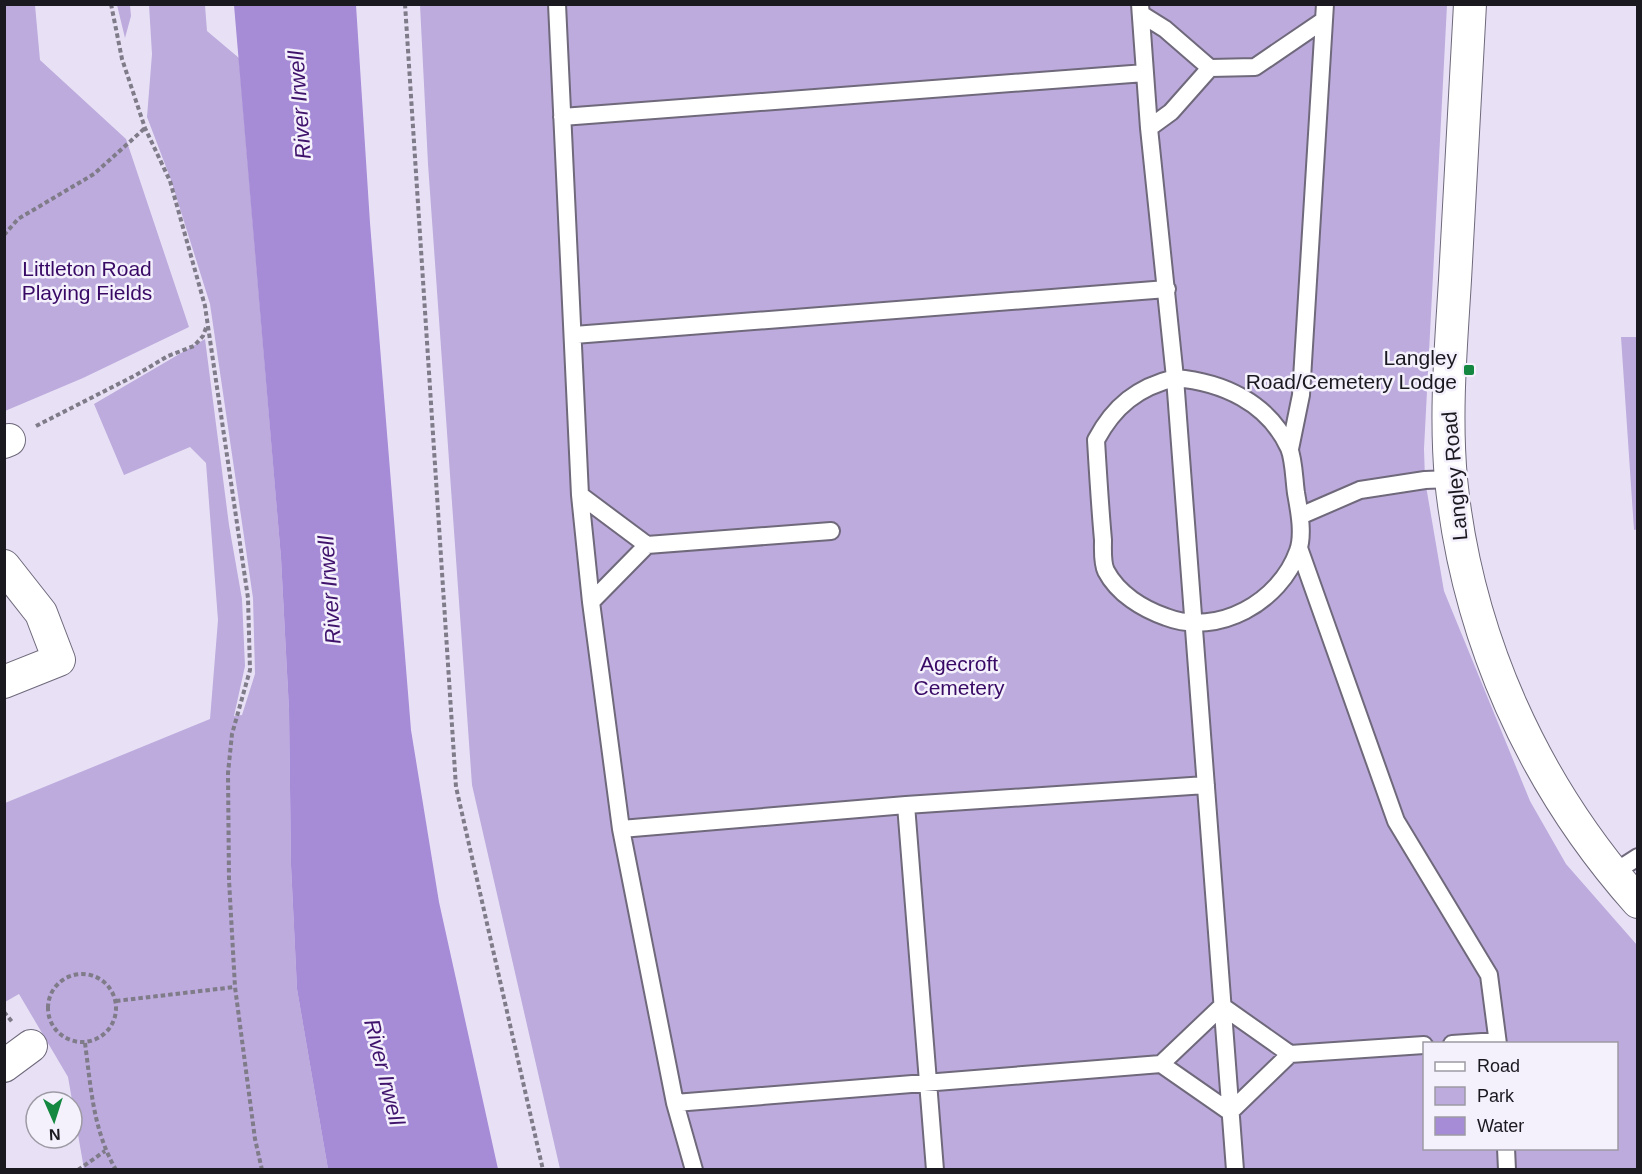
<svg xmlns="http://www.w3.org/2000/svg" width="1642" height="1174" font-family="Arial,sans-serif">
<rect width="100%" height="100%" fill="#e8e1f6"/>
<path fill="#bcabdc" fill-rule="evenodd" d="M5 4 35 5 40 60 126 139 189 327 83 378 5 411Z
M117 5H130L131 16 125 38Z
M149 5H205L207 31 239 58 281 558 289 710 291 865 297 989 328 1169H84L68 1077 19 994 5 1002V803L210 719 218 620 206 463 190 447 124 475 94 404 205 339 229 525 242 599 245 666 234 716 242 715 255 674 253 598 210 304 171 180 147 117 152 54Z
M420 5H1447L1424 449 1425 480 1444 591 1530 801 1566 864 1637 945V1169H560L472 785 428 164ZM1424 1044H1616V1148H1424Z
M1621 337H1637L1638 529 1634 530Z"/>
<path fill="#a68bd6" d="M234 5H356L370 223 411 730 439 902 498 1169H328L297 989 291 865 289 710 281 558Z"/>
<g fill="none" stroke-linecap="round" stroke-linejoin="round">
<g stroke="#6f697b" stroke-width="20">
<path id="service" d="M557 4 580 495 591 602 621 829 675 1103 694 1170
M1140 4 1149 128 1175 378 1235 1170
M1141 14 1165 29 1210 68
M562 117 1145 73
M1149 128 1171 112 1210 68 1255 67 1324 20
M574 335 1167 289
M1175 378C1222 382 1268 402 1289 448 1294 460 1294 479 1296 493 1299 510 1304 534 1298 551 1280 602 1218 637 1166 617 1143 609 1118 594 1106 571 1102 563 1103 549 1103 540 1100 507 1098 474 1096 440 1114 406 1138 387 1175 378Z
M1290 449 1301 395 1325 4
M580 495 647 545
M1300 516 1360 490 1425 480 1451 479
M1299 548 1396 821 1489 975 1498 1044
M591 602 647 545 831 531
M906 805 935 1170
M621 829 906 805 1206 785
M1613 873 1638 857
M1452 1044 1497 1041
M1161 1064 1222 1006 1290 1054
M675 1103 1161 1064 1230 1112 1290 1054 1424 1045
M1506 1148 1507 1170"/>
</g>
<g stroke="#6f697b" stroke-width="34">
<path id="minor" d="M1470 4C1465 96 1460 188 1455 280 1451 346 1445 413 1451 479 1467 637 1533 784 1638 902
M4 442 9 440
M4 566 41 613 59 660 4 682
M4 1066 31 1046"/>
</g>
<path stroke="#7f7b88" stroke-width="4" stroke-dasharray="4.5 3" stroke-linecap="butt" d="M111 4 122 59 145 128 170 181 205 306 248 598 250 670 232 734 228 773 229 880 235 987 255 1139 262 1170
M405 4 456 787 543 1170
M4 235 18 219 94 174 145 128
M36 426 136 375 168 356 194 346 203 336 207 325
M48 1008a34 34 0 1 1 68 0a34 34 0 1 1-68 0Z
M116 1001 235 987
M4 1012 13 1023
M85 1043C91 1088 93 1130 116 1170
M78 1170 105 1151"/>
<use href="#service" stroke="#fff" stroke-width="16"/>
<use href="#minor" stroke="#fff" stroke-width="32"/>
</g>
<rect fill="#148841" stroke="#f4f0fc" stroke-width="2" x="1463" y="364" width="12" height="12" rx="3"/>
<g text-anchor="middle" stroke-width="5" stroke-linejoin="round" paint-order="stroke">
<g font-size="21" fill="#380a65" stroke="#f4f0fc">
<text x="87" y="276">Littleton Road<tspan x="87" dy="24">Playing Fields</tspan></text>
<text x="959" y="671">Agecroft<tspan x="959" dy="24">Cemetery</tspan></text>
</g>
<g font-size="21" fill="#1b1920" stroke="#f4f0fc" text-anchor="end">
<text x="1457" y="365">Langley<tspan x="1457" dy="24">Road/Cemetery Lodge</tspan></text>
</g>
<g font-size="21" fill="#1b1920" stroke="#f4f0fc">
<text transform="translate(1455 476) rotate(-95)" y="7">Langley Road</text>
</g>
<g font-size="22" font-style="italic" fill="#3f136c" stroke="#f4f0fc">
<text transform="translate(299 105) rotate(-94)" y="8">River Irwell</text>
<text transform="translate(329 590) rotate(-94)" y="8">River Irwell</text>
<text transform="translate(385 1072) rotate(76)" y="8">River Irwell</text>
</g>
</g>
<rect width="1642" height="1174" fill="none" stroke="#1b1920" stroke-width="12"/>
<rect x="1423" y="1042" width="195" height="108" fill="#f4f0fc" stroke="#9d9aa4" stroke-width="1.5"/>
<rect x="1435" y="1062" width="30" height="9" fill="#ffffff" stroke="#9d9aa4" stroke-width="1.5"/>
<text x="1477" y="1072" font-size="18" fill="#1b1920">Road</text>
<rect x="1435" y="1087" width="30" height="18" fill="#bcabdc" stroke="#9d9aa4" stroke-width="1.5"/>
<text x="1477" y="1102" font-size="18" fill="#1b1920">Park</text>
<rect x="1435" y="1117" width="30" height="18" fill="#a68bd6" stroke="#9d9aa4" stroke-width="1.5"/>
<text x="1477" y="1132" font-size="18" fill="#1b1920">Water</text>
<g transform="translate(54 1120) rotate(177)"><circle r="28" fill="#f4f0fc" stroke="#9d9aa4" stroke-width="1.5"/>
<path d="M0-4.5L10 22L0 15L-10 22Z" fill="#148841"/>
<text y="-9" font-size="16" font-weight="bold" text-anchor="middle" fill="#1b1920">N</text>
</g>
</svg>
